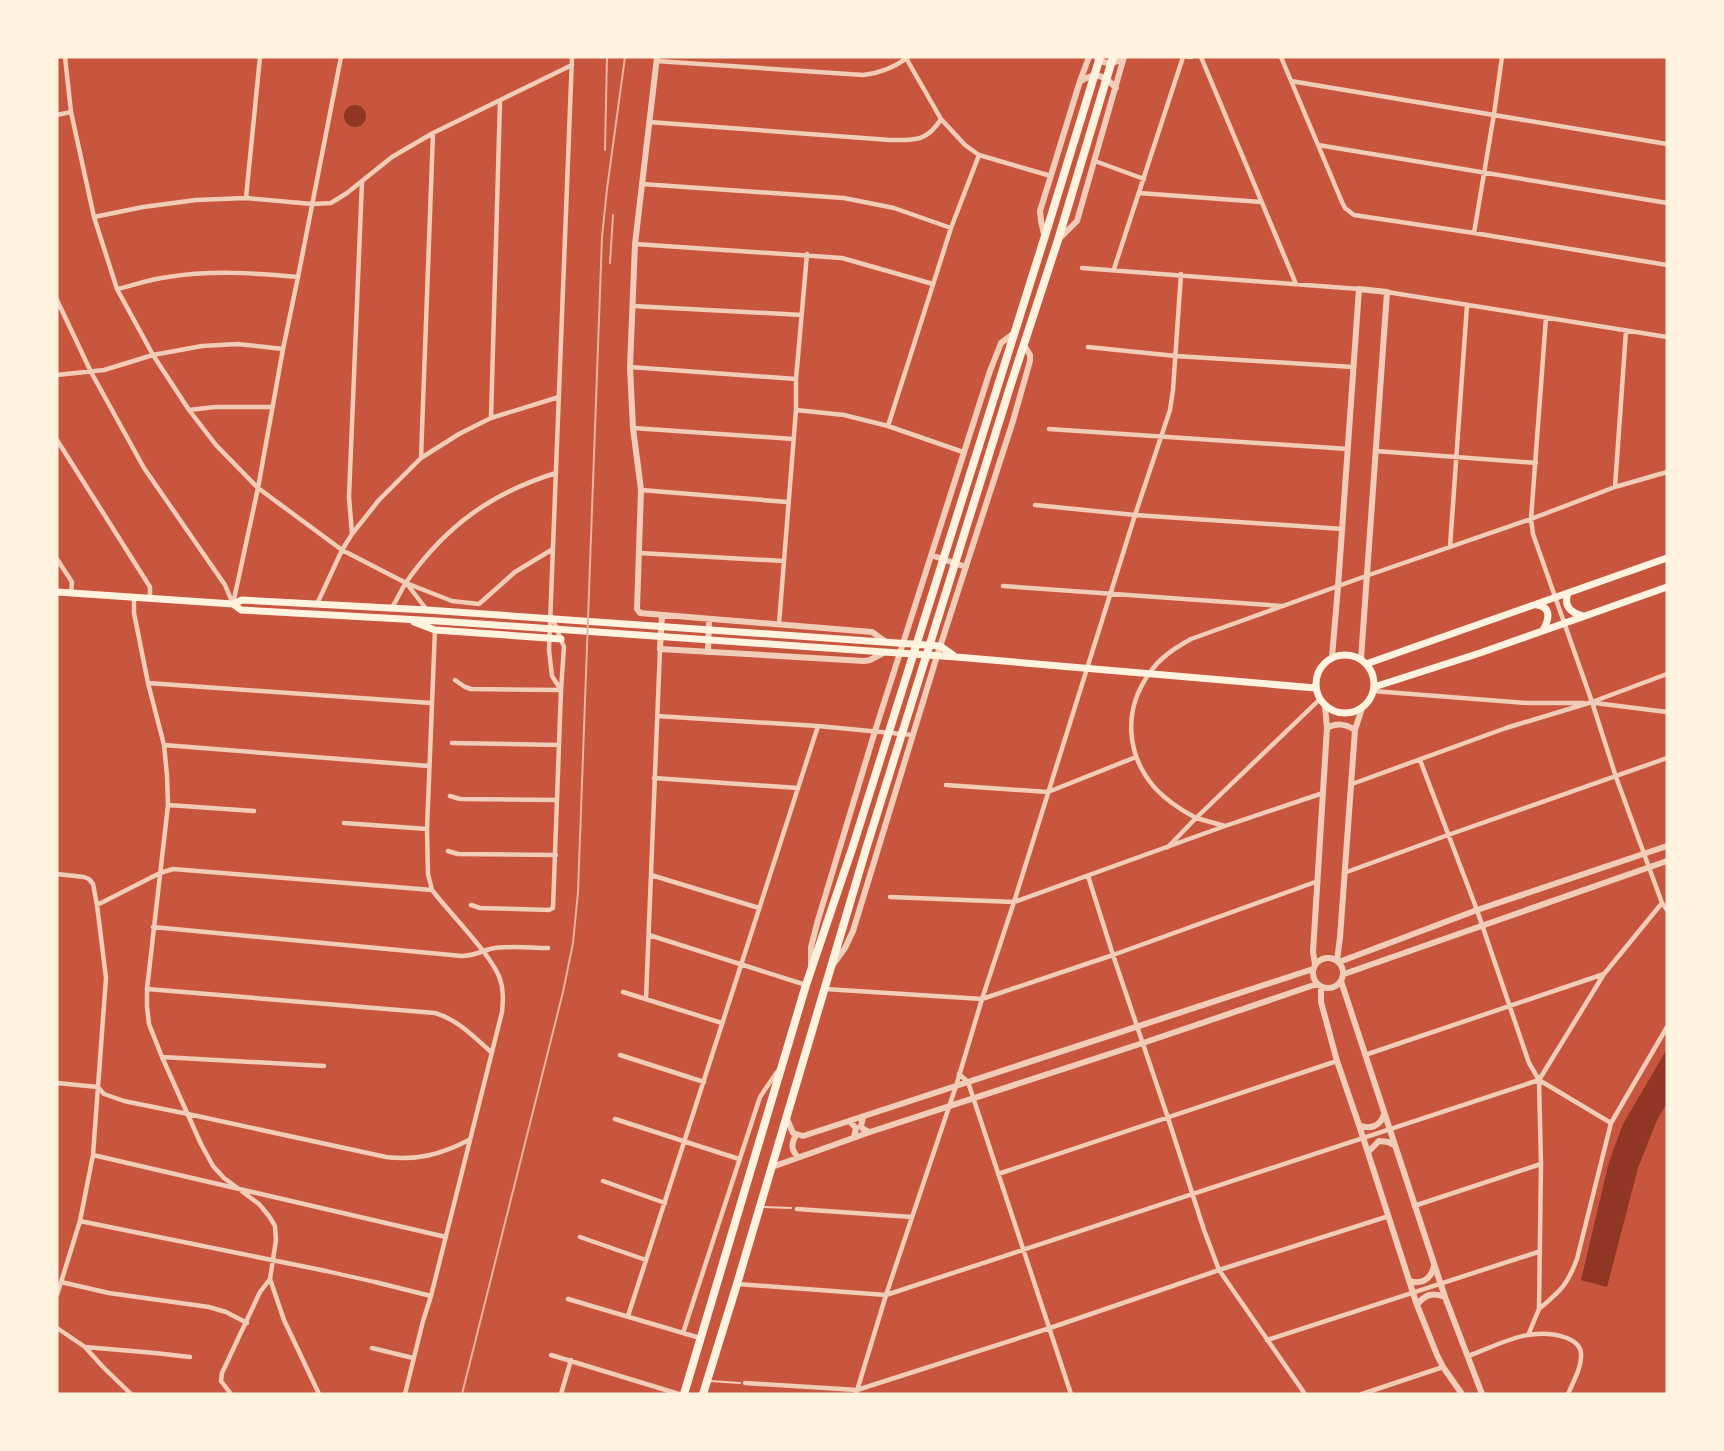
<svg xmlns="http://www.w3.org/2000/svg" width="1724" height="1451" font-family="Poppins,sans-serif">
<rect width="100%" height="100%" fill="#c8553d"/>
<path fill="#8f3625" d="M344 116a11 11 0 1 1 22 0a11 11 0 1 1-22 0Z
M1667 1049V1103L1657 1120 1638 1168 1607 1287 1581 1280 1609 1162 1623 1124Z"/>
<g fill="none" stroke-linecap="round" stroke-linejoin="round">
<path stroke="#f1ccb7" stroke-width="2" d="M763 1207 791 1208
M710 1381 740 1383"/>
<path stroke="#f1ccb7" stroke-width="4" d="M326 1271 375 1282"/>
<path stroke="#f1ccb7" stroke-width="4.5" d="M65 57 71 112 94 217 117 289 153 355 189 410 216 445 258 488 342 550 406 583 452 601 479 604 515 572 553 549
M1188 57H1191
M1201 57 1296 284
M1281 57 1342 202 1345 208 1354 215 1474 233 1667 265
M906 58 941 119 965 145 979 155 1051 176
M656 61 863 75C880 73 894 68 908 57
M1291 81 1667 144
M57 115 71 112
M649 122 890 140C914 140 927 142 941 119
M1318 145 1667 203
M1095 161 1144 179
M642 184 844 198 894 208 951 228
M1139 193 1261 202
M246 198 260 57
M94 217 143 207 196 200 246 198 312 204 331 203 347 193 392 157 433 133 572 65
M1474 233 1494 114 1502 57
M635 244 842 258 933 284
M1082 268 1359 289
M1114 269 1183 57
M117 289C134 285 151 279 168 277 211 270 255 273 298 277
M1387 292 1667 337
M57 300 91 372 144 468 225 585 233 604
M633 306 802 315
M1546 318 1531 519 1533 534 1592 702 1616 777 1662 903 1667 910
M1088 347 1176 356 1353 367
M630 367 796 379
M57 375 104 370 153 355 202 346 238 344 283 349
M189 410 215 407H272
M796 410 844 415 888 426 963 452
M491 418 500 101
M888 426 951 228 979 155
M633 428 793 439
M1049 429 1348 449
M57 440 150 587V598
M1376 451 1536 463
M421 458 433 133
M1615 487 1626 331
M641 490 787 502
M1035 505 1135 515 1343 529
M352 534 349 497 362 182
M1450 547 1467 305
M640 553 784 561
M57 559 72 582 71 593
M407 584 427 610
M1003 586 1282 606
M134 597V613L148 683 164 745 167 775 168 805 147 989V1007L149 1024 162 1057 201 1144 213 1166 224 1178 259 1204 269 1216 275 1226 276 1240 270 1279 284 1320 319 1394
M233 604 258 488 283 349 298 277 341 57
M317 604 342 550 352 534 379 500 421 458 459 434 491 418 559 397
M391 609C397 600 401 590 407 581 446 526 491 493 556 473
M779 624 796 410V379L807 254
M455 680 465 687 471 689 561 690
M148 683 431 703
M561 690 552 676 549 650 572 57
M1373 691 1527 703H1584
M1595 703 1667 712
M657 716 818 726 912 735
M452 743 559 745
M164 745 429 766
M1420 760 1477 910 1529 1063 1539 1080
M654 778 798 788
M1352 784 1506 728 1592 702 1667 674
M946 785 1048 792 1136 757
M450 796 460 799 557 800
M168 805 254 811
M344 823 427 829
M1225 826 1196 818 1319 700
M1168 847 1196 818C1181 810 1167 801 1155 788 1126 755 1123 710 1149 674 1159 658 1175 648 1191 639L1366 576 1531 519 1615 487 1667 472
M448 851 458 854 556 855
M1344 873 1448 835 1667 758
M57 874 84 877 89 879 93 884 97 905 106 978 93 1155 80 1221 57 1295
M651 875 759 908
M1088 876 1113 955 1168 1118 1204 1230 1219 1270 1305 1394
M890 897 1014 902 1225 826 1323 793
M97 905 160 873 173 869 432 890
M471 905 480 908 549 910 553 908 561 690 564 647 552 617
M153 927 462 956C472 956 480 952 490 949 508 945 529 948 548 948
M649 935 806 985
M147 989 435 1013C458 1020 473 1036 491 1052
M825 989 982 999 1113 955 1318 881
M623 992 722 1023
M646 999 660 649
M620 1055 704 1082
M1365 1055 1604 974
M162 1057 324 1066
M959 1074 968 1082 1071 1394
M57 1083 98 1087 104 1094 124 1101 188 1114 386 1157C417 1161 442 1154 469 1140
M615 1119 739 1159
M93 1155 446 1237
M998 1174 1337 1061
M603 1181 665 1203
M1414 1206 1541 1164
M797 1209 912 1217
M80 1221 326 1271
M580 1237 646 1260
M61 1282 109 1293 209 1307 226 1312 247 1323
M375 1282 431 1296
M737 1284 886 1295 1539 1080 1611 1123
M568 1299 700 1338
M1539 1309C1560 1291 1567 1286 1577 1259L1611 1123 1667 1027
M628 1316 818 726
M57 1328 85 1347 103 1367 131 1394
M683 1333 760 1097 777 1072
M1529 1333 1539 1309 1541 1164 1539 1080 1604 974 1662 903
M1267 1340 1538 1252
M85 1347 155 1353 190 1357
M372 1348 413 1358
M551 1355 679 1394
M1468 1356C1501 1344 1531 1325 1567 1338 1574 1341 1581 1346 1581 1354 1582 1367 1573 1382 1568 1394
M745 1383 857 1390 1050 1328 1219 1270 1389 1216
M231 1394 221 1381 222 1373 260 1292 270 1279
M405 1394 423 1321 431 1296 502 1012C503 1001 504 990 500 979 493 958 456 919 440 900L432 890 428 874 427 829 435 629
M561 1394 571 1360
M856 1394 886 1295 956 1086 982 999 1014 902 1135 515 1170 410 1173 390 1181 274
M1362 1394 1443 1367"/>
<path stroke="#f1ccb7" stroke-width="6" d="M657 57 635 244 630 367 633 428 641 490 637 609 640 613 872 632 886 642
M1097 58C1105 65 1115 65 1123 57
M1081 81C1096 71 1105 76 1116 88
M1044 234 1041 221 1040 211 1080 81 1089 57
M1059 239 1077 221 1124 57
M931 555 966 567
M662 615 660 649 864 661 870 660 885 652
M708 652 709 619
M1332 657 1338 587 1359 289 1387 292 1361 659
M1327 728C1337 722 1346 724 1355 730
M1313 973a15 15 0 1 1 30 0a15 15 0 1 1-30 0Z
M1337 960 1340 938 1355 730 1362 708
M1339 962 1477 910 1667 846
M1315 964 1313 952 1327 728 1325 707
M811 966V947L818 920 875 731 990 371 1001 343 1013 334
M832 966 845 948 853 931 937 656 1013 421 1030 361V355L1024 345
M1344 974 1667 861
M1341 981 1445 1297 1482 1394
M1321 987V1002L1337 1061 1359 1125 1417 1305 1437 1355 1443 1367 1462 1394
M863 1117 861 1126 863 1129 869 1132
M787 1119 793 1133 803 1136 1313 969
M849 1121 856 1128 854 1137
M1359 1125C1370 1130 1381 1126 1384 1114
M796 1135C791 1144 791 1150 798 1157
M1368 1152 1379 1141 1388 1142 1394 1145
M772 1167 870 1132 1143 1043 1317 984
M1409 1281C1423 1285 1432 1278 1434 1265
M1417 1305C1425 1294 1433 1292 1445 1297"/>
<path stroke="#fff3e0" stroke-width="7" d="M57 592 233 604 242 600 427 610 940 646 953 655
M1568 593C1563 606 1571 613 1583 616
M233 604 241 610 438 621 956 657 1315 688
M1537 605C1552 607 1549 620 1543 630
M414 622 435 630 561 639
M1316 684a29 29 0 1 1 58 0a29 29 0 1 1-58 0Z
M1366 664 1667 558
M1374 687 1480 653 1667 587"/>
<path stroke="#fff3e0" stroke-width="8" d="M684 1394 806 985 853 846 1045 236 1100 57
M703 1394 737 1284 866 849 1010 387 1058 240 1113 57"/>
<path stroke="#e9b49f" stroke-width="2" d="M605 150 607 57
M610 263 613 215
M462 1394 563 992 573 943 578 892 602 237 607 189 625 57"/>
</g>
<rect width="1724" height="1451" fill="none" stroke="#fff3e0" stroke-width="117"/>
</svg>
